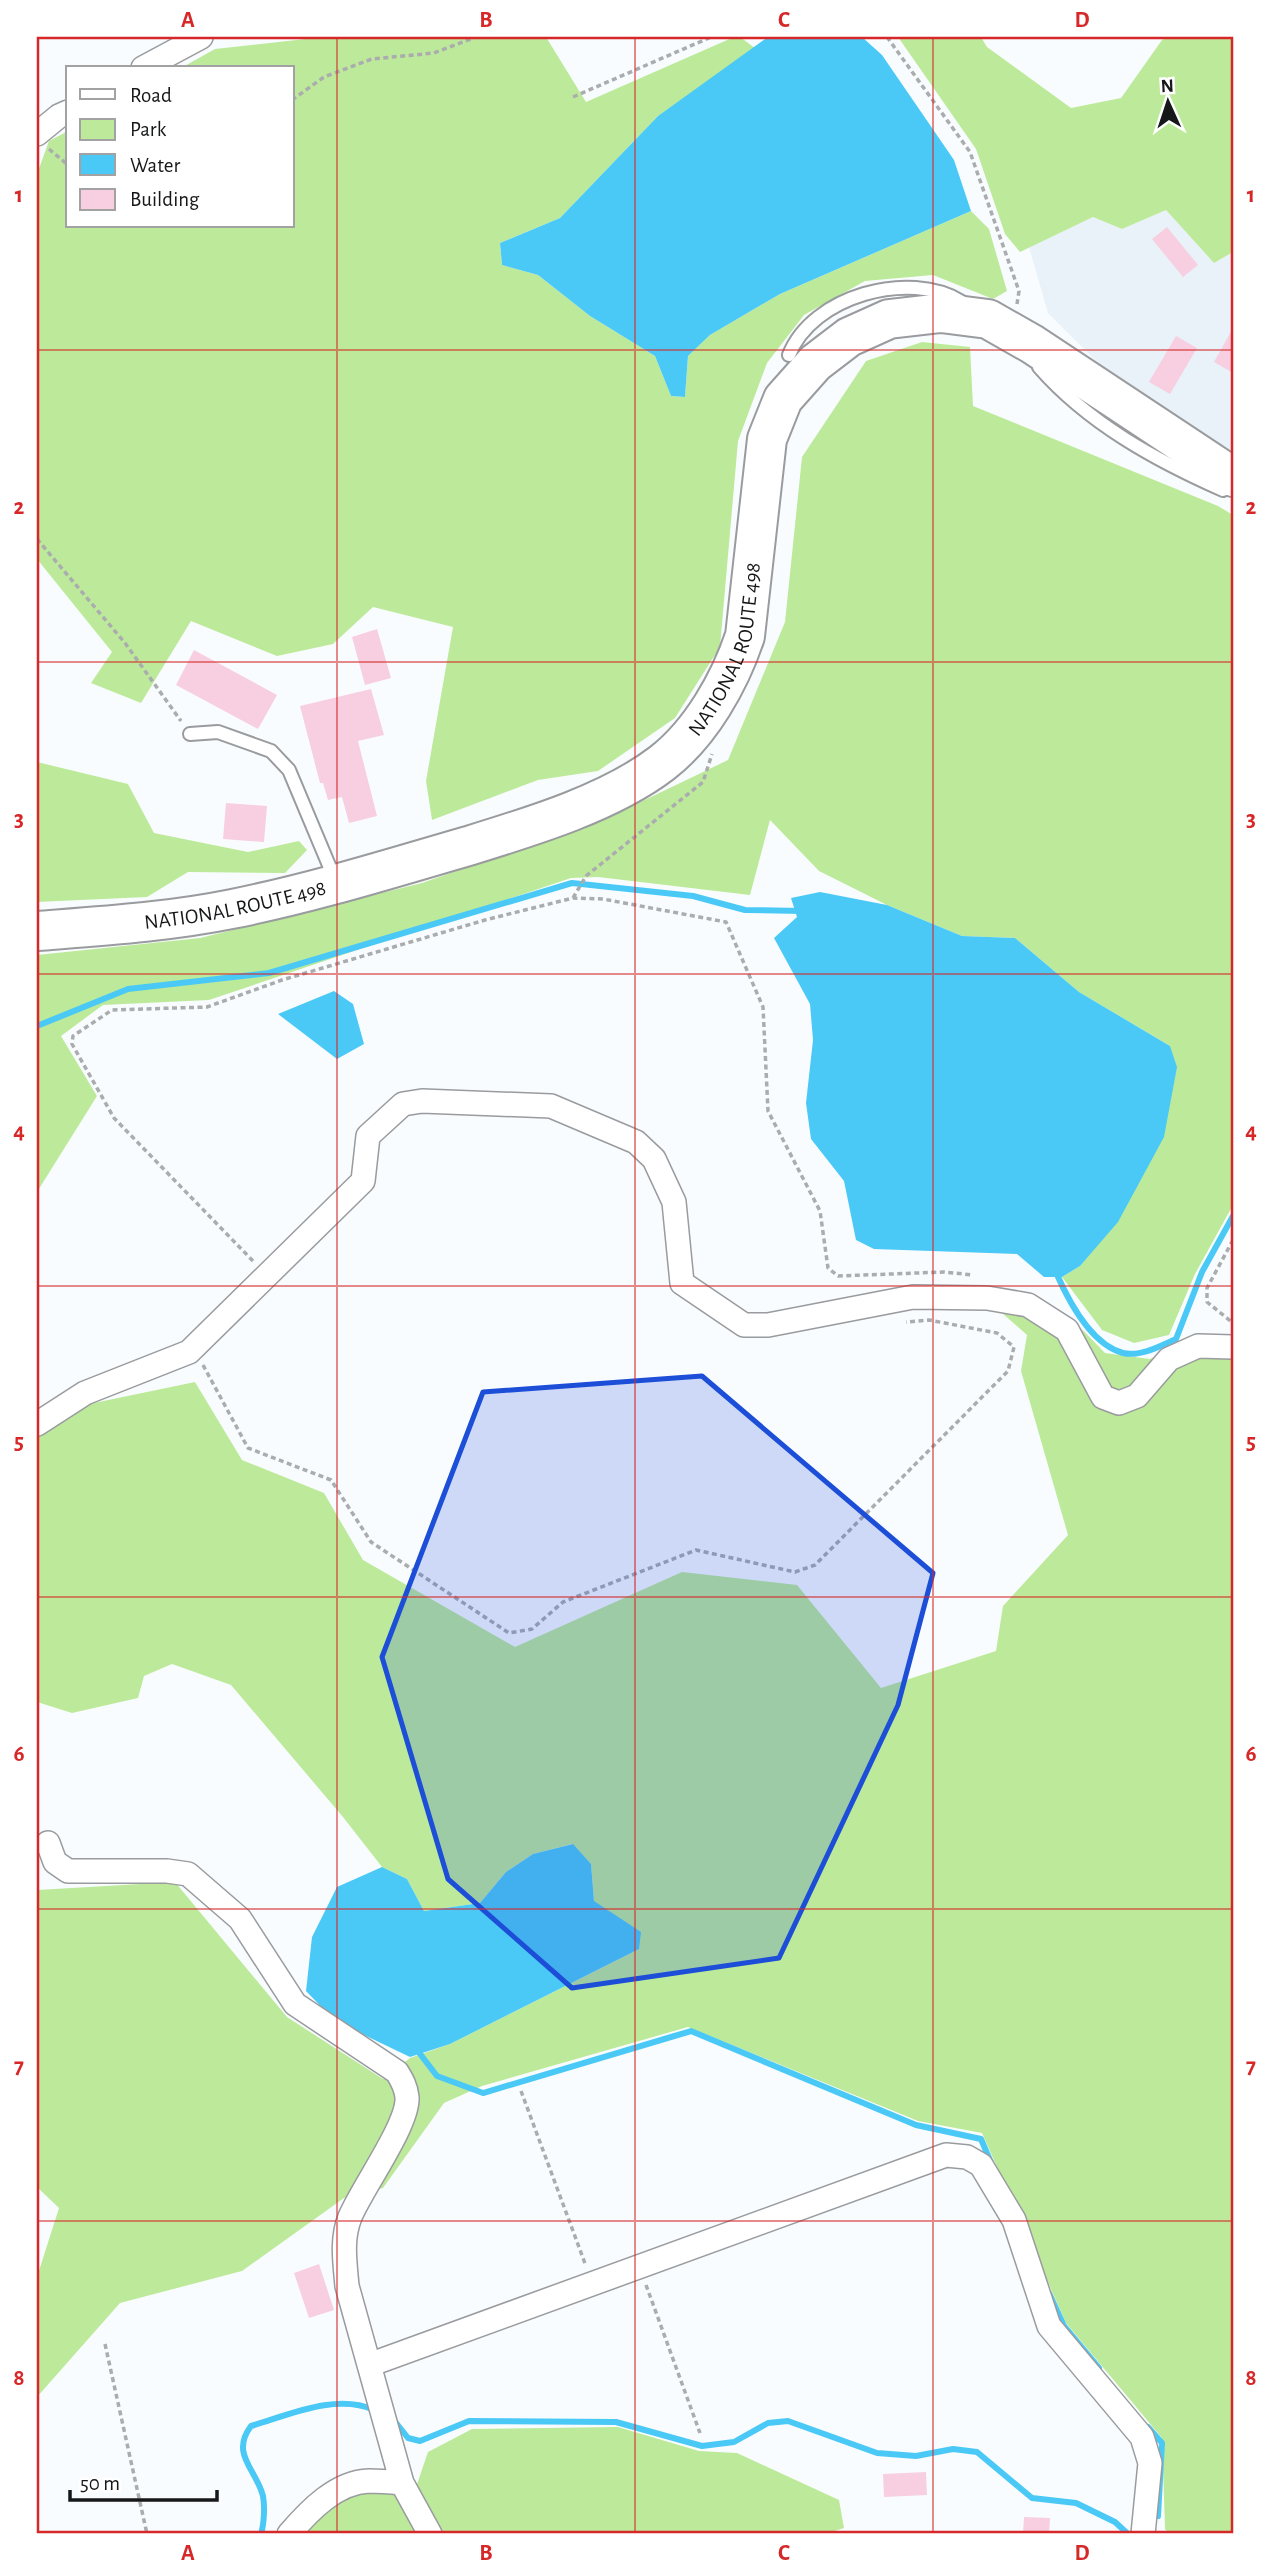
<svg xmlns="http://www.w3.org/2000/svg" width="1270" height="2571" font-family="'Alegreya Sans',sans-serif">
<rect width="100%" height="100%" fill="#f9fcff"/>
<path fill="#e9f1f9" d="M1166 210 1214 263 1233 252V451L1116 381 1048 313 1029 247 1093 217 1122 229Z"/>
<path fill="#bdea9a" d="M323 37H546L586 102 734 37H740L755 48 658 116 560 218 500 243 502 265 538 275 590 316 655 356 671 396 685 397 688 356 710 335 780 294 971 211 989 229 1007 291 993 299 933 275 865 281 804 315 767 363 738 441 720 647 675 718 598 771 538 780 432 820 426 781 453 627 373 607 333 644 277 656 191 621 141 703 91 683 112 652 37 559V174L49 141 68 131V226H292V68H181L215 49Z
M898 37H981L987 47 1071 108 1121 98 1162 40 1169 37H1233V252L1214 263 1166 210 1122 229 1093 217 1020 252 1005 234 976 149Z
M922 342 970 347 973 406 1218 506 1233 515V1205L1195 1274 1169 1335 1134 1343 1102 1330 1062 1277 1080 1266 1170 1046 1079 992 1015 938 962 936 887 905 819 871 770 820 750 895 598 877 571 878 209 1000 103 1005 61 1036 97 1096 37 1192V955L200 938 422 883 603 820 728 760 785 622 802 457 866 361Z
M37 762 128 784 154 833 248 852 299 841 307 850 285 873 188 872 147 897 37 902Z
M1002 1313 1071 1318 1105 1353 1150 1359 1189 1340 1233 1337V2534H1169L1165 2529 1162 2438 1066 2323 982 2133 918 2121 688 2027 482 2086 444 2103 383 2188 344 2198 242 2271 120 2303 37 2397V2277L59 2208 37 2187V1890L175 1882 287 2017 383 2079 410 2058 450 2044 639 1949 594 1901 591 1864 572 1844 533 1854 506 1872 480 1903 424 1911 407 1879 382 1867 343 1817 231 1685 172 1664 144 1676 138 1698 72 1713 37 1702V1433L89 1404 195 1382 242 1460 324 1493 363 1560 515 1647 682 1572 797 1585 881 1688 996 1651 1003 1606 1068 1535 1021 1371 1027 1335Z
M618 2427 699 2451 737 2453 839 2500 844 2528 825 2534H464L458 2531 433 2534H297L313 2516 369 2486 416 2487 428 2452 472 2429Z"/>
<path fill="#4bc9f6" d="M768 37H862L882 55 954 160 971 211 780 294 710 335 688 356 685 397 671 396 655 356 590 316 538 275 502 265 500 243 560 218 658 116Z
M820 892 887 905 962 936 1015 938 1079 992 1170 1046 1177 1067 1164 1137 1118 1222 1080 1266 1062 1277H1044L1017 1254 874 1249 856 1240 844 1181 811 1139 806 1103 813 1040 810 1004 774 938 797 917 791 898Z
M334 991 353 1004 364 1044 337 1059 278 1014Z
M573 1844 591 1864 594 1901 641 1932 639 1949 450 2044 410 2057 335 2021 306 1991 312 1937 337 1887 382 1867 407 1879 424 1911 480 1903 506 1872 533 1854Z"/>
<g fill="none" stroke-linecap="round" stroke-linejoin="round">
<path stroke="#4bc9f6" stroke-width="6" d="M37 1026 128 989 269 973 572 883 693 896 745 910 802 911
M1055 1270C1067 1298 1090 1344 1123 1353 1140 1357 1161 1346 1176 1339L1202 1272 1233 1216
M417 2050 437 2076 483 2093 691 2031 916 2125 981 2139 992 2165
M1049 2293 1064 2326 1099 2368
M393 2419 408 2438 420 2441 469 2421 616 2422 702 2446 734 2442 768 2423 788 2421 877 2453 916 2456 953 2449 977 2452 1032 2498 1076 2503 1115 2522 1128 2534
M1148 2427 1162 2443 1158 2516
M261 2534C264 2524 265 2507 263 2496 256 2469 230 2454 251 2426 289 2415 336 2393 374 2410"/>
</g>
<path fill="#f7cfe0" d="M1167 227 1198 265 1183 277 1152 239Z
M1233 328V373L1214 362Z
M1176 336 1197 348 1170 394 1149 382Z
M377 629 391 678 365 685 352 637Z
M194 650 277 695 258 729 176 685Z
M371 689 384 735 358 741 377 816 349 823 342 797 328 800 323 783H320L300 706Z
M226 803 267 806 264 842 223 839Z
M319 2264 334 2310 309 2318 294 2273Z
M926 2472 927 2495 884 2497 883 2474Z
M1024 2517 1050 2518 1049 2534H1023Z"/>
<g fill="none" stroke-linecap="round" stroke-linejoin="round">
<g stroke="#999b9e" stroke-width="16">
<path id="service" d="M789 355C812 296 909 269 962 302
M1039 367C1088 423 1155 460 1223 490
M190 734 218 732 271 751 289 770 336 882"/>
</g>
<g stroke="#999b9e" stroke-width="26">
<path id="minor" d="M143 68 201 37
M37 134 59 116 68 112
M37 1424 85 1393 189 1352 363 1181 368 1136 403 1104 422 1101 551 1106 636 1142 654 1159 674 1202 682 1283 744 1325H768L913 1297 987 1298 1028 1305 1067 1330 1103 1397 1119 1403 1137 1396 1169 1359 1198 1346 1233 1347
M48 1843 55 1862 68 1871H167L188 1874 240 1919 295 2004 397 2072C402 2080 406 2087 407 2097 409 2124 362 2188 350 2217 341 2239 345 2263 347 2286L402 2483 430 2534
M369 2365 946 2155 967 2157 981 2165 1014 2220 1049 2326 1142 2437 1150 2463 1143 2534
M289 2534C309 2511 336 2482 369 2481 380 2481 391 2482 402 2483"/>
</g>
<g stroke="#999b9e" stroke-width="42">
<g id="trunk">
<path id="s1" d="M37 931C102 926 168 922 232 909 312 893 389 869 468 846 530 827 610 803 662 763 701 733 730 681 745 636L767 439 783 399 815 363 849 337 889 319 941 313 988 319 1032 344 1233 477"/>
</g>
</g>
<path stroke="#aaacae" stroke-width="3.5" stroke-dasharray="5 3.5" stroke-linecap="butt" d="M887 37 970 152 1019 291 1017 304
M573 97 711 37
M292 100 324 77 372 59 434 53 476 37
M49 149 68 165
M37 539 125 643 181 721
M573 898 586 876 703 782 712 754
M1233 1240 1207 1288V1302L1233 1323
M253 1261 114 1118 72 1044 73 1036 112 1010 207 1007 282 980 485 920 573 898 603 899 726 922 763 1007 768 1111 820 1211 828 1268 838 1276 944 1272 973 1275
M203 1365 248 1448 331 1480 371 1542 509 1633 532 1629 563 1602 696 1550 795 1572 815 1565 1008 1371 1014 1347 997 1333 929 1320 906 1322
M521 2091 586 2266
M646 2285 700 2433
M105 2344 147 2534"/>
<use href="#service" stroke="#fff" stroke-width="12"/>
<use href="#minor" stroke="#fff" stroke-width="23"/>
<use href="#trunk" stroke="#fff" stroke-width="38"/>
</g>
<path fill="#1d4ed8" fill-opacity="0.2" stroke="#1d4ed8" stroke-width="5" stroke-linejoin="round" d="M702 1376 933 1573 898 1705 779 1958 572 1988 448 1879 382 1657 483 1392Z"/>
<path fill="none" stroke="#d62828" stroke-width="2" stroke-opacity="0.55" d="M337 37V2534M635 37V2534M933 37V2534M37 350H1233M37 662H1233M37 974H1233M37 1286H1233M37 1597H1233M37 1909H1233M37 2221H1233"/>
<g text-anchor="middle" stroke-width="6" stroke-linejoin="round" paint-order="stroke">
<g font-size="21" fill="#161718" stroke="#fff">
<text dy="7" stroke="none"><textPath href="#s1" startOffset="788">NATIONAL ROUTE 498</textPath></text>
<text dy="7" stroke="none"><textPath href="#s1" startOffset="200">NATIONAL ROUTE 498</textPath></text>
</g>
</g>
<rect width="1270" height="2571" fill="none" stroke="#ffffff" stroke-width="77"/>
<rect x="66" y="66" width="228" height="161" fill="#ffffff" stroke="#a2a2a3" stroke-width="2"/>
<rect x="80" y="89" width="35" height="10" fill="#ffffff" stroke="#a2a2a3" stroke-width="2"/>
<text x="130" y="102" font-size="21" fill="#161718">Road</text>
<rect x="80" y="119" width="35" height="21" fill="#bdea9a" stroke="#a2a2a3" stroke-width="2"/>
<text x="130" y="136" font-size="21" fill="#161718">Park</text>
<rect x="80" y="154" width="35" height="21" fill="#4bc9f6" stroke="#a2a2a3" stroke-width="2"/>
<text x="130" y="172" font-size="21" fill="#161718">Water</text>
<rect x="80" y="189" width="35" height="21" fill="#f7cfe0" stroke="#a2a2a3" stroke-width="2"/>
<text x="130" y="206" font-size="21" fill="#161718">Building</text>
<g transform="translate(1168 102) rotate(357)" stroke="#ffffff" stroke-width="5" paint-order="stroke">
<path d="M0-5L12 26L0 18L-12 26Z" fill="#161718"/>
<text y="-10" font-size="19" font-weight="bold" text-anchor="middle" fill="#161718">N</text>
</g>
<path d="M70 2490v10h147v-10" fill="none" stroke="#161718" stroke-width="3.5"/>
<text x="80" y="2490" font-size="21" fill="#161718" stroke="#ffffff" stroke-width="5" paint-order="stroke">50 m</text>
<rect x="38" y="38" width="1194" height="2494" fill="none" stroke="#d62828" stroke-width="2.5"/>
<g font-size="23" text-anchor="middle" font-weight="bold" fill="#d62828">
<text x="188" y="27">A</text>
<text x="486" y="27">B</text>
<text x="784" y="27">C</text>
<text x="1082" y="27">D</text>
<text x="19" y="202">1</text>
<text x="1251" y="202">1</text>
<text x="19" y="514">2</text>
<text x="1251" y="514">2</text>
<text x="19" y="826">3</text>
<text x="1251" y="826">3</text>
<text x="19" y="1138">4</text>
<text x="1251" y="1138">4</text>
<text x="19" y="1449">5</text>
<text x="1251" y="1449">5</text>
<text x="19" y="1761">6</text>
<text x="1251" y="1761">6</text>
<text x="19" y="2073">7</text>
<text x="1251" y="2073">7</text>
<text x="19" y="2385">8</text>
<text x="1251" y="2385">8</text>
<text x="188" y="2560">A</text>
<text x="486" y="2560">B</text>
<text x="784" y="2560">C</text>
<text x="1082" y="2560">D</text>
</g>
</svg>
